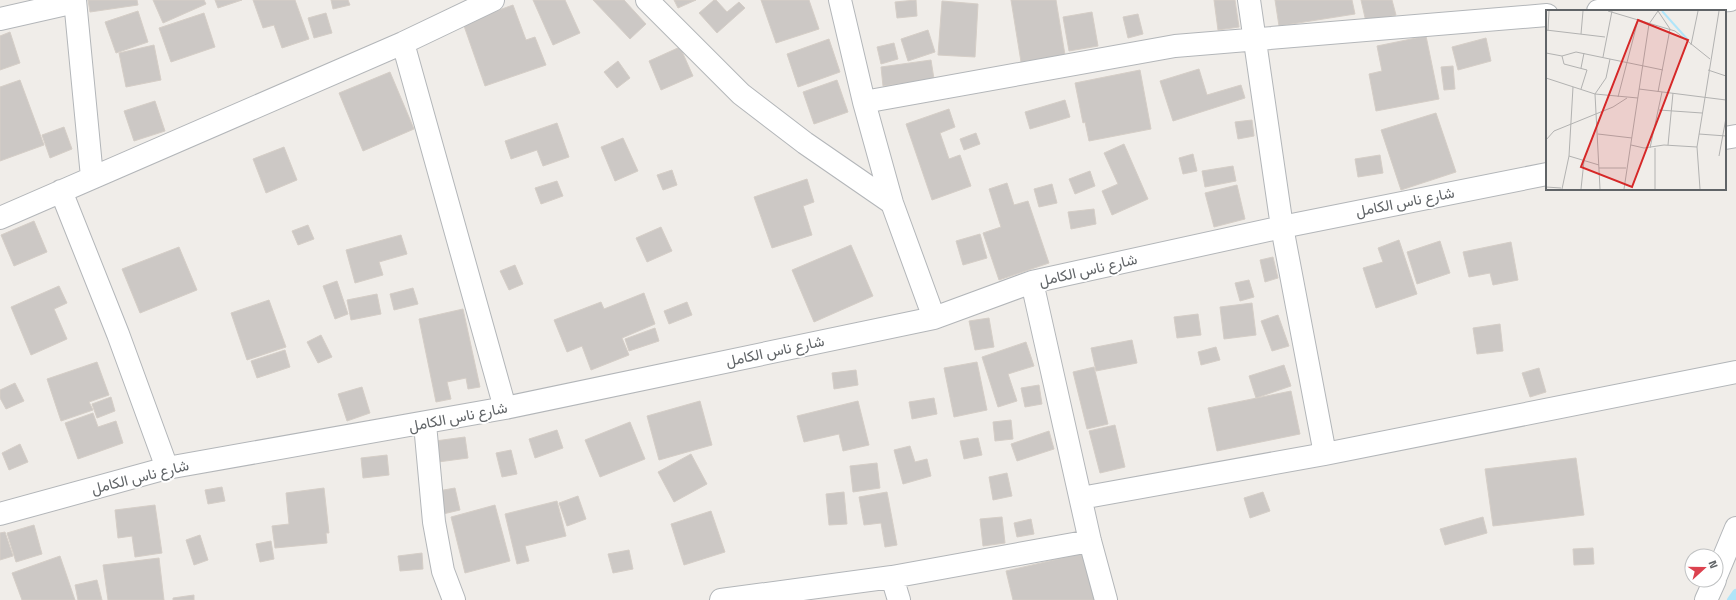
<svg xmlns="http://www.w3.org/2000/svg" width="1736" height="600" font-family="'Titillium Web',Vazirmatn,sans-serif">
<rect width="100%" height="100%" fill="#f0ede9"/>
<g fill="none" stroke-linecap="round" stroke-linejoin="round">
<path stroke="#b0e5f9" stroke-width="8" d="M1731 600 1736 593"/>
</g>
<path fill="#ccc8c5" stroke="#d5cec7" d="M88 0H137L138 5 90 12Z
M153 0H204L206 4 163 23Z
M215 0H242L218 8Z
M253 0H295L309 39 282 48 274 25 263 28Z
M331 0H348L350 5 333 9Z
M533 0H565L580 33 553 45Z
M593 0H624L646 24 630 39Z
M674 0H696L678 8Z
M714 0H716L727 12 739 2 745 8 717 33 699 13Z
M761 0H809L819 29 776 43Z
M916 0 917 16 897 18 895 2Z
M1011 0H1056L1065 55 1021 62Z
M1214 0H1235L1239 27 1218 30Z
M1275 0H1352L1355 14 1279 26Z
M1361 0H1392L1396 15 1366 22Z
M942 1 978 4 975 57 938 55Z
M513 5 526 40 535 37 546 65 485 86 463 23Z
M138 11 148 42 116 53 105 22Z
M1092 12 1098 46 1069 51 1063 17Z
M204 13 215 47 171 62 159 28Z
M326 13 332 33 314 38 308 18Z
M1138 14 1143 34 1128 38 1123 17Z
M928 30 935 52 908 61 901 39Z
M10 32 20 63 0 70V36Z
M1426 36 1439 99 1376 111 1369 74 1382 71 1377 46Z
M1486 38 1491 61 1458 70 1452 47Z
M829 39 840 72 798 87 787 54Z
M894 43 898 59 881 64 877 47Z
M154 45 161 80 126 87 119 53Z
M680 47 693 76 661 90 649 61Z
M931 60 934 79 883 86 881 67Z
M618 61 630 78 617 88 604 72Z
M1453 66 1455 89 1444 90 1441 67Z
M1199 69 1207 95 1241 85 1245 98 1173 121 1160 81Z
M1140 70 1151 129 1089 141 1085 122 1083 123 1075 83Z
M390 72 414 129 363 151 339 93Z
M20 80 44 145 0 161V87Z
M837 80 848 112 814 124 803 92Z
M1065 100 1070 117 1030 129 1025 112Z
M155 101 165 131 134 141 124 111Z
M949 109 955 127 940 133 949 159 960 155 971 186 932 200 906 124Z
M1436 113 1456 172 1401 190 1381 130Z
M1252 120 1254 136 1238 139 1235 122Z
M557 123 569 157 543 166 537 150 511 159 505 141Z
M64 127 72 149 50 158 42 135Z
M976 133 980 144 964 150 960 139Z
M623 138 638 171 615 181 601 147Z
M1124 144 1148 199 1112 215 1102 191 1118 184 1104 153Z
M284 147 297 180 266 193 253 159Z
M1193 154 1197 171 1183 174 1179 158Z
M1380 155 1383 173 1358 177 1355 159Z
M1233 166 1236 181 1205 187 1202 171Z
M672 170 677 185 663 190 657 175Z
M1090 171 1095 186 1075 194 1069 179Z
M807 179 814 202 803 206 812 235 772 248 754 197Z
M557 181 563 196 541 204 535 188Z
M1007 183 1014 205 1028 201 1049 263 999 280 983 233 1001 227 989 189Z
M1052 184 1057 203 1039 207 1034 189Z
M1237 185 1245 219 1214 227 1205 193Z
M1094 209 1096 224 1071 229 1068 212Z
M34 221 47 252 14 266 1 235Z
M308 225 314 239 298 245 292 231Z
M661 227 672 251 647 262 636 238Z
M980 234 987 258 963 265 956 241Z
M401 235 407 254 379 262 383 275 355 283 346 250Z
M1399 240 1417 294 1376 308 1363 268 1383 262 1378 248Z
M1440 241 1450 273 1417 284 1407 252Z
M1511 242 1518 280 1493 285 1490 273 1469 277 1463 252Z
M851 245 873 296 814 322 792 270Z
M179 247 197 290 140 313 122 269Z
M1273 257 1278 278 1265 282 1260 260Z
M515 265 523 284 509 290 500 271Z
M1249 280 1254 297 1240 301 1235 283Z
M337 281 348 314 335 319 323 286Z
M59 286 67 303 54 309 67 339 31 355 11 307Z
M413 288 418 304 394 310 390 294Z
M644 293 655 324 622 338 629 355 591 370 582 346 567 352 554 320 601 302 604 309Z
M377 294 381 314 351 320 347 300Z
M269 300 286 347 247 360 231 313Z
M687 302 692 315 669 324 664 311Z
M1252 303 1256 335 1224 339 1220 307Z
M463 309 480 387 468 389 466 378 447 382 451 399 436 402 419 319Z
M1198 314 1201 335 1177 338 1174 317Z
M1278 315 1289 346 1272 351 1261 321Z
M989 318 994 347 975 350 969 321Z
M1500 324 1503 351 1477 354 1473 328Z
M655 328 659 341 629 351 625 339Z
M321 335 332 357 318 363 307 342Z
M1132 340 1137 363 1096 371 1091 348Z
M1026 342 1034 366 1008 374 1017 401 998 407 982 357Z
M1216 347 1220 360 1201 365 1198 352Z
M285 350 290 367 257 378 251 361Z
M97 362 109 395 89 402 93 410 61 421 47 379Z
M977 362 987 410 954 417 944 368Z
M1284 365 1291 386 1256 398 1249 376Z
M1094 367 1108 424 1087 429 1073 372Z
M1539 368 1546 392 1530 397 1522 373Z
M856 370 858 385 834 389 832 373Z
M15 383 24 401 6 409 0 398V390Z
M1039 385 1042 404 1025 407 1021 388Z
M362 387 370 413 347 421 338 394Z
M1291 391 1300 434 1217 451 1208 408Z
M111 397 115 411 97 418 92 404Z
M934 398 937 414 912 419 909 402Z
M700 401 712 445 659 460 647 416Z
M858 401 869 445 843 451 839 434 804 442 797 416Z
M93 413 98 427 116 421 123 443 78 459 65 423Z
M1011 420 1013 439 995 441 993 422Z
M630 422 645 459 600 477 585 440Z
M1115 425 1125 467 1100 473 1089 431Z
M557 430 563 448 535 458 529 439Z
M1049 431 1054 449 1017 461 1011 444Z
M465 437 468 458 438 462 435 441Z
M978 438 982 455 964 459 960 441Z
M20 444 28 462 9 470 2 453Z
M910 446 915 462 927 459 931 476 903 484 894 450Z
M511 450 517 474 502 477 496 453Z
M691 454 707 484 674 502 658 472Z
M387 455 389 475 363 478 361 458Z
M1576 458 1584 515 1493 526 1485 469Z
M877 463 880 488 853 492 850 466Z
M1007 473 1012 496 993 500 989 477Z
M222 487 225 501 208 504 205 490Z
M324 488 329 533H326L327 543 275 548 272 526 289 524 286 493Z
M455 488 460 510 443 514 438 491Z
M844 492 847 524 829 525 826 494Z
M887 492 897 545 885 547 881 523 864 525 859 497Z
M1263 492 1270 511 1250 518 1244 498Z
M578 496 586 519 567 526 559 503Z
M557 501 566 536 525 546 529 561 517 564 505 514Z
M155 505 162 553 135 557 132 536 118 538 115 510Z
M495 505 510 561 465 573 451 517Z
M711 511 725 552 684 565 671 524Z
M1002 517 1005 543 983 546 980 519Z
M1483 517 1487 533 1445 545 1440 529Z
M1031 519 1034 534 1017 537 1014 523Z
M34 525 42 554 16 562 7 533Z
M5 532 13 556 0 560V533Z
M200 535 208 560 194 565 186 540Z
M271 541 274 559 260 562 256 544Z
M1593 548 1594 564 1574 565 1573 549Z
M629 550 633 569 613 573 608 554Z
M422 553 423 569 400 571 398 556Z
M1084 553 1095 600H1013L1006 571Z
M60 556 75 600H22L12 573Z
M159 558 164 600H108L103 565Z
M97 580 102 600H78L75 585Z
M194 595V600H173V598Z"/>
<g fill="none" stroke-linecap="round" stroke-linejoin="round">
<g stroke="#b3b6b9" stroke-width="24">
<path id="street" d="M75 0 92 177
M647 0 741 94 805 143 892 203
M840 0 864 102 892 203 934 318
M1249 0 1282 227 1325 454
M1598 11 1730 0
M0 19 75 2
M403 43 505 408
M864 102 1175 46 1547 15
M1725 138 1736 136
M61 191 118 334 167 468
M0 218 403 43 493 0
M1032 282 1090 541 1106 600
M425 424 434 522 443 571 454 600
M1081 498 1325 454 1736 372
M0 514 167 468 505 408 934 318 1032 282 1282 227 1547 174
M1716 576 1736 528
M892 577 899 600
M721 600 892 577 1090 541
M1706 600 1715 580"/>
</g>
<use href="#street" stroke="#fff" stroke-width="22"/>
</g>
<g text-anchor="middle" stroke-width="4" stroke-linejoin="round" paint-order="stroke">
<g font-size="15" fill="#606467" stroke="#fff">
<text transform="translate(1405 202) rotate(-11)" y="5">شارع ناس الكامل</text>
<text transform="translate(1088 270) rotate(-13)" y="5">شارع ناس الكامل</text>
<text transform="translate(775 351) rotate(-12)" y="5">شارع ناس الكامل</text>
<text transform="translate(458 417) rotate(-11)" y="5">شارع ناس الكامل</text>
<text transform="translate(140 477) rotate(-14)" y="5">شارع ناس الكامل</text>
</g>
</g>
<g transform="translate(1546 10)">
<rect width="180" height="180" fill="#f0ede9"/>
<path fill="none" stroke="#b0e5f9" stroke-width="2" d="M116 1 142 30"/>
<path fill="none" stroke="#b2b2b1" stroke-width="1" d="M62 1 129 21 164 49M112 1 124 19 112 82M0 20 59 27M2 21 3 1M35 24 37 1M145 35 152 1M0 43 16 46 30 42 117 60M16 46 18 54 41 60 35 79M57 47 66 1M35 58 38 43M162 60 180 66M0 68 49 84 92 88M93 79 180 90M72 87 92 10M113 100 156 103M52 124 86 128M153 124 180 126M0 130 8 121 67 97 81 88M85 135 98 138 118 135 151 137M122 135 127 83M104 138 116 82M23 146 53 155M173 146 180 108M53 158H80M0 177 15 178M16 179 23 146 27 77M35 179 38 151M54 179 49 84 60 68 64 49M78 179 103 14 112 1M109 179V138M154 179 151 137 173 1"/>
<path fill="#d62828" fill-opacity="0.15" stroke="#d62828" stroke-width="2" d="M92 10 142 30 86 177 35 157Z"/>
<rect width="180" height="180" fill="none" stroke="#606467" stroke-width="2"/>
</g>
<g transform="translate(1704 568) rotate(69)"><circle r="19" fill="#ffffff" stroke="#bfc1c2"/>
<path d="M0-3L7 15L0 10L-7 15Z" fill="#dc424f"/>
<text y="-6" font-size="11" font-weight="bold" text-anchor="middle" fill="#606467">N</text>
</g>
</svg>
